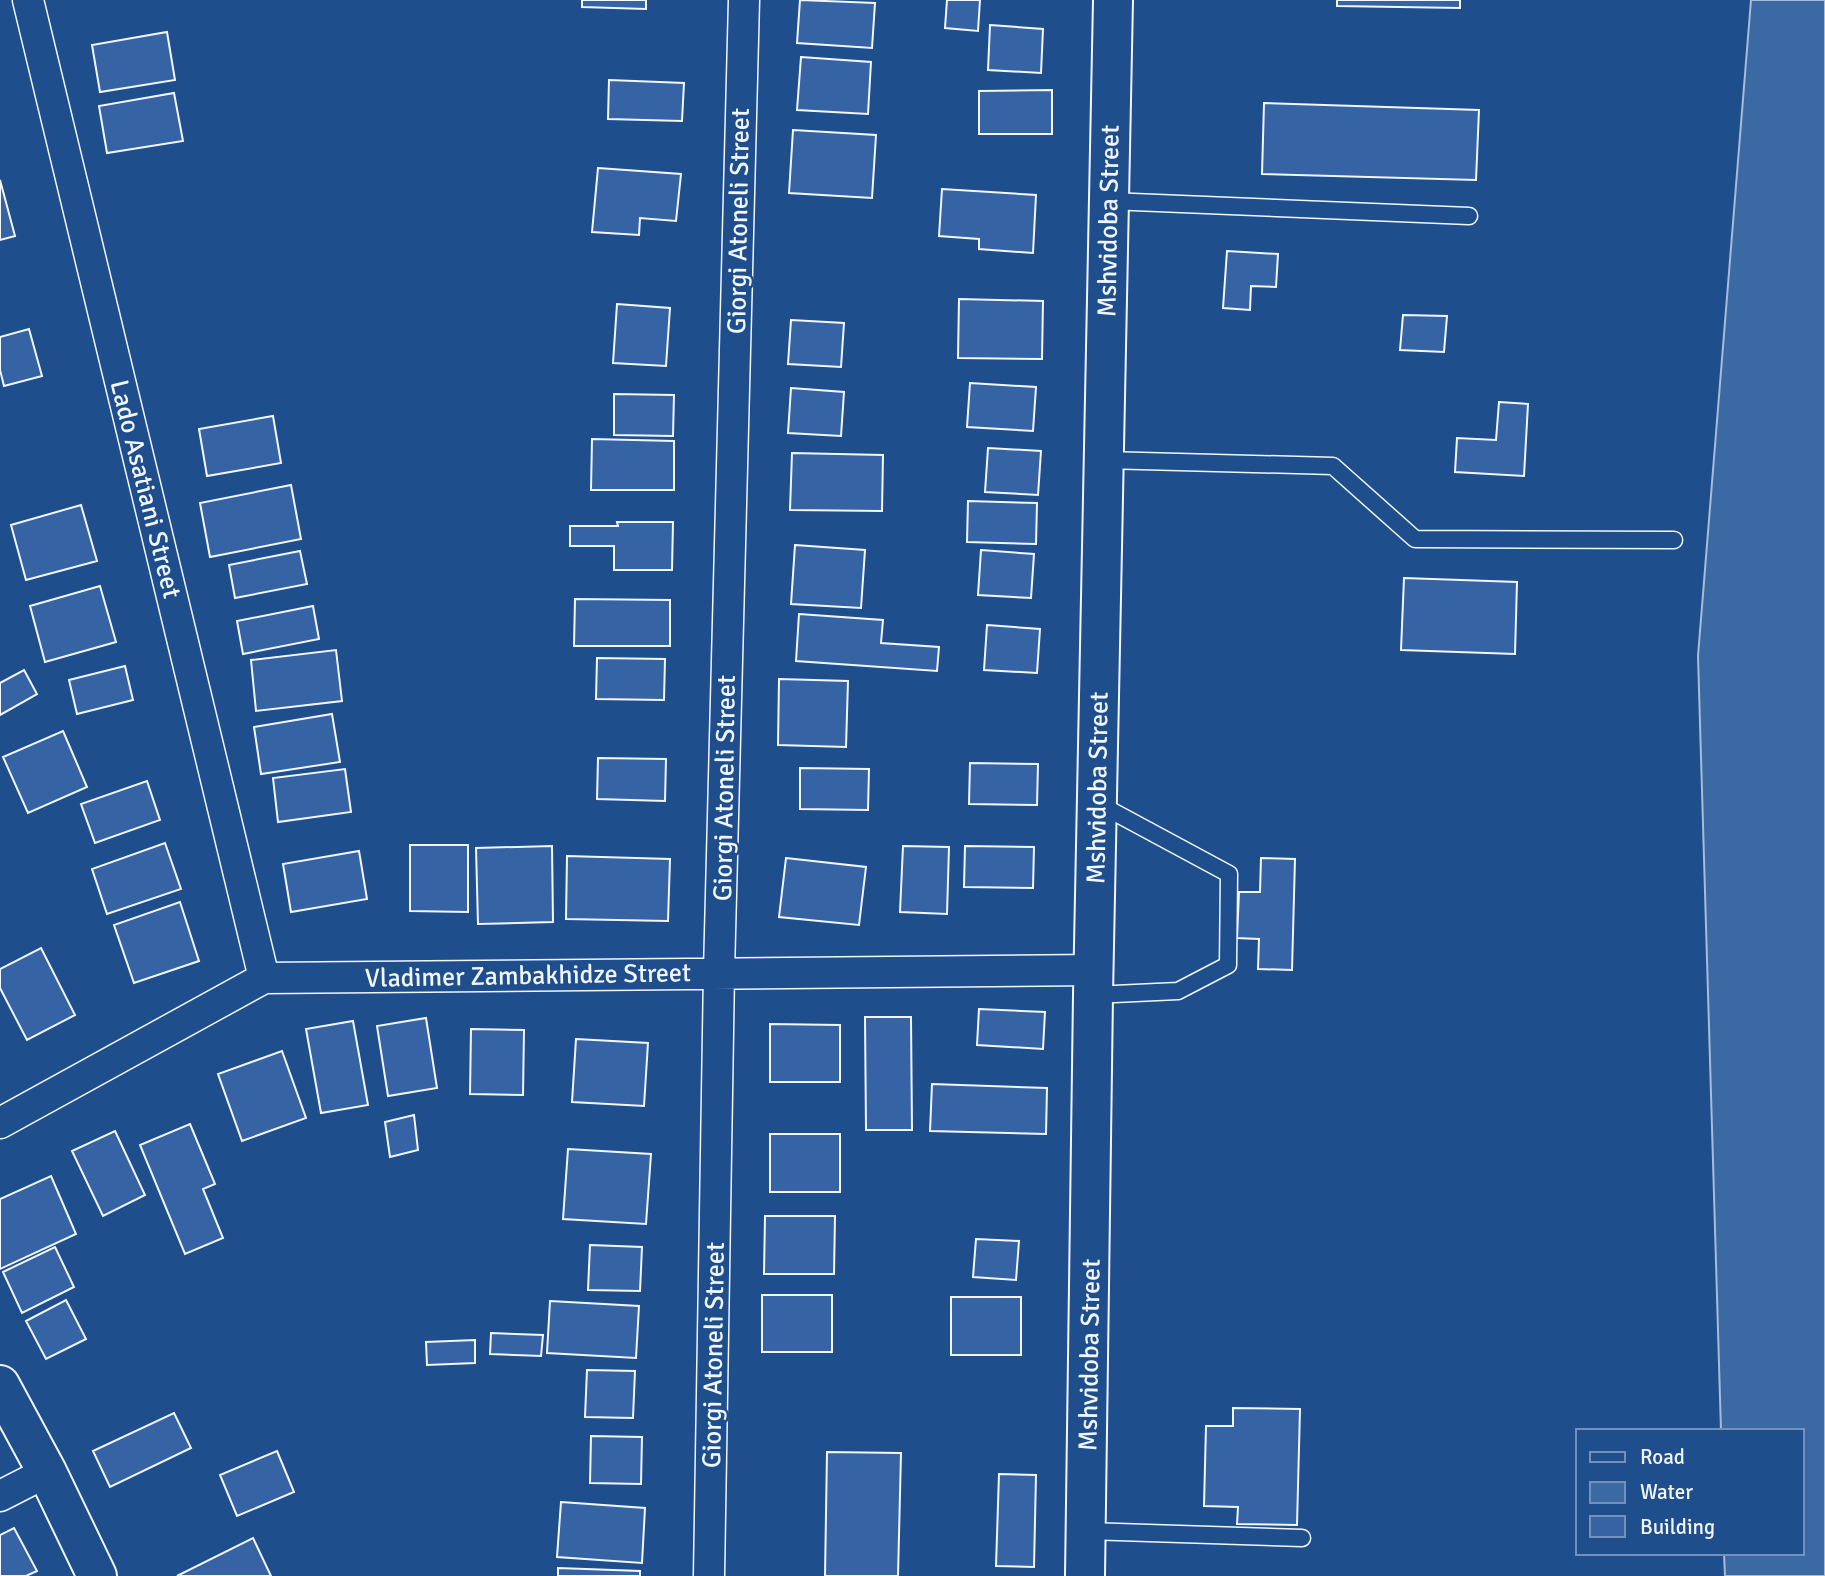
<svg xmlns="http://www.w3.org/2000/svg" width="1825" height="1576" font-family="Signika,sans-serif">
<rect width="100%" height="100%" fill="#1f4e8c"/>
<path fill="#3b69a3" stroke="#a8bbd7" stroke-width="2" d="M1751 0H1825V1576H1725L1724 1553H1802V1431H1721L1698 656Z"/>
<path fill="#3563a3" stroke="#f2f6ff" stroke-width="2" d="M582 0H646V9L582 7Z
M800 0 875 3 872 48 797 43Z
M947 0H980L978 31 945 28Z
M1337 0H1460V8L1337 6Z
M990 25 1043 29 1041 73 988 70Z
M167 32 175 80 100 92 92 45Z
M801 57 871 62 868 114 797 110Z
M609 80 684 83 682 121 608 119Z
M1052 90V134H979V91Z
M174 93 183 141 107 153 99 106Z
M1264 103 1479 110 1476 180 1262 174Z
M793 130 876 135 872 198 789 193Z
M598 168 681 174 676 221 640 218 639 235 592 232Z
M0 180 15 236 0 240Z
M942 189 1036 195 1033 253 979 249V239L939 236Z
M1227 251 1278 254 1276 287 1251 286 1250 310 1223 308Z
M959 299 1043 301 1042 359 958 358Z
M617 304 670 308 666 366 613 363Z
M1403 315 1447 316 1444 352 1400 350Z
M791 320 844 323 841 367 788 364Z
M29 329 42 376 4 386 0 370V337Z
M970 383 1036 387 1033 431 967 427Z
M791 388 844 392 841 436 788 433Z
M614 394 674 395 673 436 614 435Z
M1499 402 1528 404 1524 476 1455 472 1457 438 1496 440Z
M273 416 281 463 207 476 199 429Z
M592 439 674 441V490H591Z
M988 448 1041 451 1038 495 985 492Z
M792 453 883 455 882 511 790 510Z
M291 485 301 539 210 557 200 503Z
M968 501 1037 503 1036 544 967 542Z
M81 505 97 561 26 580 11 525Z
M617 522H673L672 570H614V546H570V526H618Z
M795 545 865 550 861 608 791 604Z
M981 550 1034 554 1031 598 978 595Z
M300 551 307 584 235 598 229 565Z
M1404 578 1517 582 1515 654 1401 650Z
M100 586 116 642 45 662 30 606Z
M575 599 670 600V646H574Z
M313 606 319 639 243 654 237 621Z
M799 614 883 620 881 643 939 647 937 671 796 661Z
M987 625 1040 629 1037 673 984 670Z
M336 650 342 701 256 711 251 660Z
M597 658 665 659 664 700 596 699Z
M125 666 133 700 77 714 69 680Z
M24 670 37 694 0 715V683Z
M779 679 848 681 846 747 778 745Z
M332 714 340 762 261 774 254 727Z
M63 731 87 787 28 813 3 757Z
M598 758 666 759 665 801 597 799Z
M970 763 1038 764 1037 805 969 804Z
M800 768 869 769 868 810 800 809Z
M345 769 351 812 278 822 273 778Z
M147 781 160 820 95 843 81 804Z
M165 843 181 889 107 914 92 869Z
M410 845H468V912L410 911Z
M552 846 553 922 478 924 476 848Z
M903 846 949 847 947 914 900 912Z
M965 846 1034 847 1033 888 964 887Z
M359 851 367 899 291 912 283 864Z
M567 856 670 859 668 921 566 919Z
M786 858 866 867 859 925 779 917Z
M1261 858 1295 859 1292 970 1258 969 1259 939 1237 938 1239 892H1260Z
M180 902 199 961 134 983 114 925Z
M41 948 75 1015 27 1040 0 988V969Z
M979 1009 1045 1012 1043 1049 977 1045Z
M865 1017H911L912 1130H866Z
M426 1018 437 1088 388 1096 377 1026Z
M353 1021 368 1105 321 1113 306 1029Z
M770 1024 840 1025V1082H770Z
M471 1029 524 1030 523 1095 470 1094Z
M576 1039 648 1043 644 1106 572 1102Z
M282 1051 306 1118 242 1141 218 1074Z
M932 1084 1047 1088 1046 1134 930 1131Z
M414 1115 418 1150 390 1157 385 1122Z
M190 1124 215 1184 203 1189 223 1238 185 1254 140 1145Z
M115 1131 145 1195 103 1216 72 1151Z
M770 1134H840V1192H770Z
M568 1149 651 1154 646 1224 563 1219Z
M51 1176 76 1234 0 1269V1199Z
M765 1216H835L834 1274H764Z
M976 1239 1019 1241 1016 1280 973 1277Z
M590 1245 642 1247 640 1291 588 1290Z
M55 1247 74 1287 22 1313 3 1272Z
M762 1295H832V1352H762Z
M951 1297H1021V1355H951Z
M66 1300 86 1339 46 1359 26 1321Z
M550 1301 639 1306 636 1358 547 1353Z
M491 1333 543 1335 541 1356 490 1354Z
M475 1340V1363L427 1365 426 1342Z
M587 1370 635 1371 633 1418 585 1417Z
M1233 1408 1300 1409 1297 1525 1237 1524 1238 1507 1204 1506 1206 1426H1233Z
M174 1413 191 1448 110 1487 93 1451Z
M591 1436 642 1437 641 1484 590 1483Z
M277 1451 294 1492 237 1516 220 1475Z
M827 1452 901 1453 898 1576H825Z
M999 1474 1036 1475 1034 1567 996 1566Z
M561 1502 645 1508 642 1563 557 1557Z
M14 1528 37 1571 26 1576H0V1535Z
M253 1538 271 1576H177Z
M558 1568 640 1571V1576H558Z"/>
<g fill="none" stroke-linecap="round" stroke-linejoin="round">
<g stroke="#f2f6ff" stroke-width="19">
<path id="service" d="M1109 201 1469 216
M1104 460 1333 466 1415 539 1674 540
M1093 995 1178 991 1228 965 1229 874 1099 804
M1087 1531 1302 1538"/>
</g>
<g stroke="#f2f6ff" stroke-width="33">
<path id="minor" d="M28 0 264 978
M0 1123 264 978 1094 970
M0 1496 47 1472
M709 1576 719 972 744 0"/>
</g>
<g stroke="#f2f6ff" stroke-width="42">
<path id="tertiary" d="M0 1385 47 1472 97 1576
M1085 1576 1093 995 1113 0"/>
</g>
<use href="#service" stroke="#1f4e8c" stroke-width="16"/>
<use href="#minor" stroke="#1f4e8c" stroke-width="30"/>
<use href="#tertiary" stroke="#1f4e8c" stroke-width="38"/>
</g>
<g text-anchor="middle" stroke-width="5" stroke-linejoin="round" paint-order="stroke">
<g font-size="26" fill="#f2f6ff" stroke="#1f4e8c">
<text transform="translate(738 221) rotate(-89)" y="9">Giorgi Atoneli Street</text>
<text transform="translate(1108 221) rotate(-89)" y="9">Mshvidoba Street</text>
<text transform="translate(146 489) rotate(76)" y="9">Lado Asatiani Street</text>
<text transform="translate(724 788) rotate(-89)" y="9">Giorgi Atoneli Street</text>
<text transform="translate(1097 788) rotate(-89)" y="9">Mshvidoba Street</text>
<text transform="translate(528 975) rotate(-1)" y="9">Vladimer Zambakhidze Street</text>
<text transform="translate(713 1355) rotate(-89)" y="9">Giorgi Atoneli Street</text>
<text transform="translate(1089 1355) rotate(-89)" y="9">Mshvidoba Street</text>
</g>
</g>
<rect x="1576" y="1429" width="228" height="126" fill="#1f4e8c" stroke="#7391ba" stroke-width="2"/>
<rect x="1590" y="1452" width="35" height="10" fill="#1f4e8c" stroke="#7391ba" stroke-width="2"/>
<text x="1640" y="1464" font-size="21" fill="#f2f6ff">Road</text>
<rect x="1590" y="1482" width="35" height="21" fill="#3b69a3" stroke="#7391ba" stroke-width="2"/>
<text x="1640" y="1499" font-size="21" fill="#f2f6ff">Water</text>
<rect x="1590" y="1516" width="35" height="21" fill="#3563a3" stroke="#7391ba" stroke-width="2"/>
<text x="1640" y="1534" font-size="21" fill="#f2f6ff">Building</text>
</svg>
